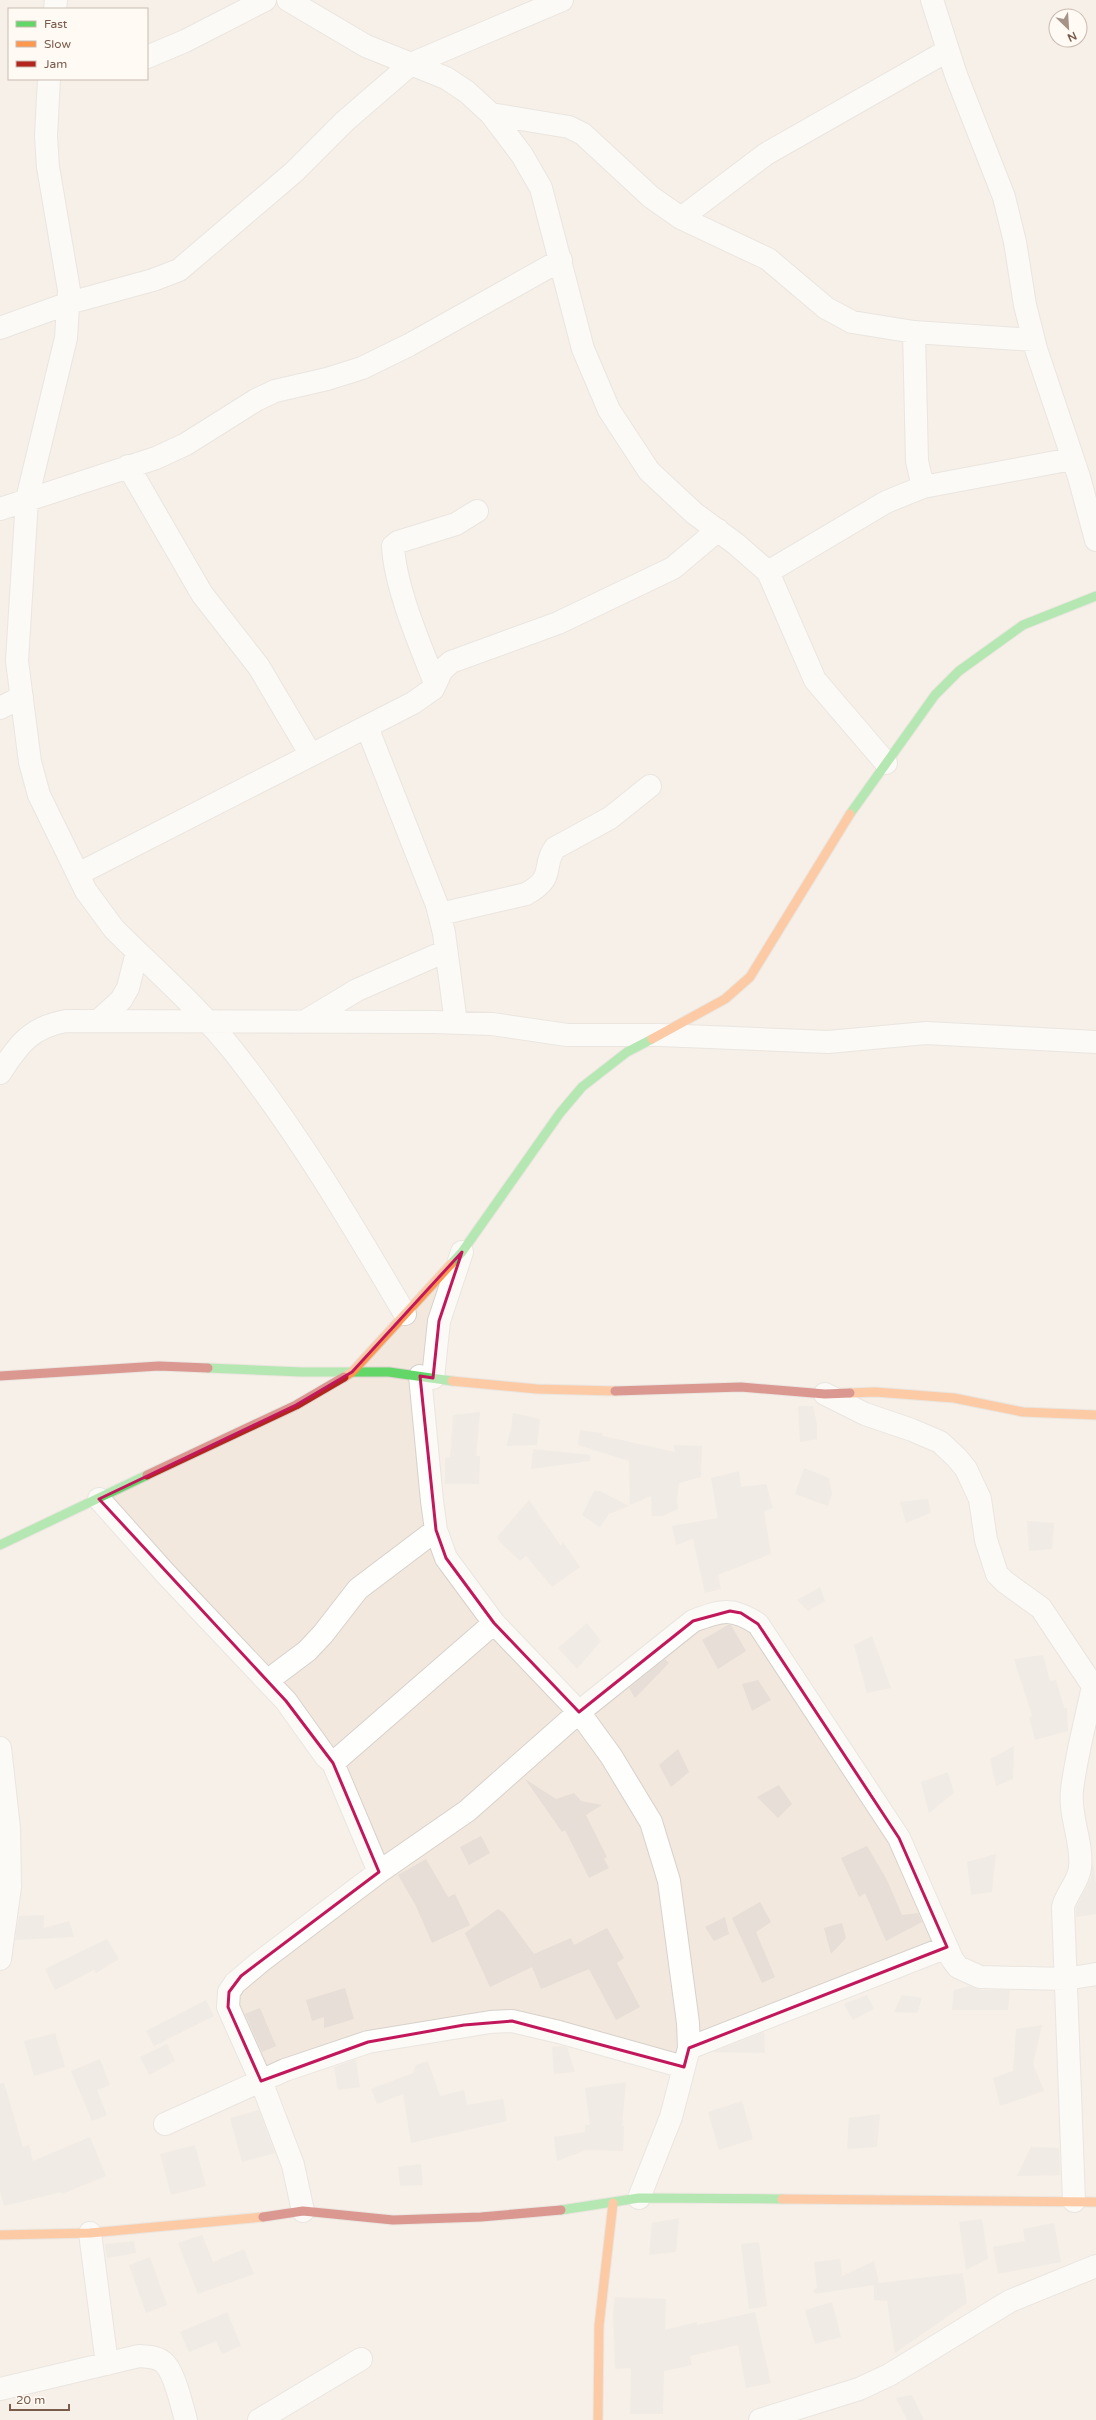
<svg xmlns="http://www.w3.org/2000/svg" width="1096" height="2420" font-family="'Varela Round',sans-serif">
<rect width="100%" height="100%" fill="#f9f5f0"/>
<path fill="#f2e8de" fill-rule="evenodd" d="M0 0H1096V2420H0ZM9 9H147V79H9ZM1056 16H1080V40H1056Z"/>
<path fill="#e6ded7" d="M798 1406H813L817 1425V1439L800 1442Z
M480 1412 476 1456H480L479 1484H445V1458L450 1457 453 1415Z
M513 1413 540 1419 537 1445 506 1446 511 1430Z
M580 1430 602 1433 603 1436 675 1452 674 1445 702 1446 701 1477 679 1483 677 1499 678 1509 662 1516H652L651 1496 630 1505 629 1461 578 1445Z
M533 1449 590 1455V1461L531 1469Z
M804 1468 829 1478 832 1494 828 1506 795 1494Z
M739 1471 741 1487 766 1484 773 1508 764 1511 771 1554 718 1575 721 1589 705 1593 693 1539 676 1545 672 1526 718 1518 711 1478Z
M594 1491H600L629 1506 609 1514 600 1527 582 1515Z
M928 1499 931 1513 906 1523 900 1502Z
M529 1500 561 1546 563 1542 580 1567 552 1587 526 1556 520 1561 500 1542 497 1537Z
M1027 1521 1054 1523 1052 1549 1029 1551Z
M820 1587 825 1601 808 1611 797 1600Z
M587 1623 601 1641 577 1669 558 1648Z
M728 1625H731L746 1651 718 1669 702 1640Z
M872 1636 891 1688 867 1693 854 1645Z
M1043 1655 1050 1681 1056 1680 1064 1708H1067L1068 1731 1035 1740 1029 1717 1032 1716 1014 1659Z
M665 1659 669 1663 635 1698 629 1688Z
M758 1680 771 1700 752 1711 742 1684Z
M1014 1746 1013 1779 996 1786 990 1759Z
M678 1749 689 1772 671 1787 659 1765Z
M948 1772 954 1793 929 1813 921 1782Z
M525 1779 556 1799 574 1793 581 1801 602 1805 586 1815 607 1857 604 1859 609 1868 589 1878 565 1830 562 1832Z
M779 1785 792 1804 778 1818 757 1797Z
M481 1836 490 1853 469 1865 460 1847Z
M867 1846 887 1880 902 1915 918 1913 922 1922 886 1941 865 1893 859 1897 841 1858Z
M996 1854 992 1892 971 1895 967 1862Z
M426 1859 448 1897 455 1894 470 1925 432 1943 416 1906 398 1875Z
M1093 1860 1096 1884V1914L1076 1917V1907L1091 1878Z
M760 1902 771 1922 756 1932 775 1977 762 1983 732 1918Z
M498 1909 504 1913 534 1954 571 1938 574 1945 607 1928 624 1958 617 1963 640 2007 616 2020 589 1969 541 1989 532 1967 490 1987 465 1933Z
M44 1915V1928L69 1921 74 1937 15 1940 19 1916Z
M725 1917 729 1934 714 1941 705 1927Z
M842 1923 846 1938 831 1954 824 1928Z
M107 1939 119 1959 96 1973 94 1970 55 1990 45 1969Z
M971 1986 980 1990H1010L1008 2010H952L954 1990Z
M345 1988 354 2019 324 2028V2017L312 2021 306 2000Z
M867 1995 874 2009 853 2020 844 2004Z
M902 1995 922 1998 917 2013 894 2012Z
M206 2000 214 2016 154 2046 146 2031Z
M260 2008 276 2046 262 2052 245 2014Z
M1042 2025 1033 2064 1044 2091 1000 2106 993 2078 1013 2071 1016 2029Z
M764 2032 765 2053 712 2052Z
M55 2033 65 2067 34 2076 24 2041Z
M167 2044 175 2061 149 2075 140 2057Z
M564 2046 567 2047 575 2072 554 2074 552 2047Z
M100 2059 110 2085 97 2090 107 2115 92 2121 71 2071Z
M356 2059 360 2087 338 2090 334 2067Z
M428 2061 440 2096 464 2090 467 2105 503 2099 507 2121 411 2143 403 2094 377 2104 371 2089 413 2073 416 2065Z
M626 2082 622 2126H624L623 2151 586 2150 557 2161 554 2137 585 2132V2125H590L585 2088Z
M4 2083 23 2147 29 2145 33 2161 90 2137 106 2176 62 2194 61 2192 4 2206 0 2191V2084Z
M742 2101 753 2139 719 2150 708 2112Z
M259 2110 275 2153 242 2162 230 2118Z
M880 2114 877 2147 847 2149 849 2118Z
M195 2145 206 2186 171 2195 160 2154Z
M1031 2147 1059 2148 1060 2175 1017 2176Z
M421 2164 423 2185 400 2186 398 2167Z
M679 2218 676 2252 649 2255 652 2223Z
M982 2219 988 2259 966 2270 959 2222Z
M1054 2223 1061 2262 998 2274 993 2247 1025 2241 1023 2229Z
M202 2235 213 2262 244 2249 254 2274 198 2294 178 2243Z
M134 2241 136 2253 107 2258 105 2244Z
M759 2242 767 2306 749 2309 741 2244Z
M150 2257 167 2305 146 2313 129 2265Z
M840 2259 842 2276 874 2261 879 2283 963 2273 967 2303 895 2353 887 2301 874 2300V2285L814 2294 813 2290 817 2288 814 2262Z
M615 2297 666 2299 665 2330 697 2322V2325L755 2312 771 2383 746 2388 738 2345 690 2356 692 2365 664 2371 663 2414H630L631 2368 615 2369 613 2312Z
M832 2302 841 2337 815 2344 805 2310Z
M227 2312 241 2346 222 2354 216 2341 189 2352 180 2332Z
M912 2395 924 2420H907L896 2398Z"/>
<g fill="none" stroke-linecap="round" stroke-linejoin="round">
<g stroke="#d7d1cb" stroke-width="24">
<path id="street" d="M288 0 366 46 446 78 467 92 491 114 522 155 541 188 583 349 609 410 649 471 694 513 736 544 768 572 815 680 886 763
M932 0 956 75 1004 197 1015 242 1025 305 1036 349 1079 477 1096 540
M55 9 56 0
M147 57 185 41 265 0
M49 79 46 136 48 167 69 290 66 338 27 499 17 661 30 762 39 795 86 891 114 929C154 969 199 1008 234 1052 299 1134 352 1224 405 1314
M491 114 569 127 583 134 651 197 681 218 768 259 826 308 852 322 914 332 1034 340
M681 218 766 154 947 51
M0 328 69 303 153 280 179 270 294 172 345 121 411 64 562 0
M914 332 917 461 923 487
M128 466 202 594 259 667 311 755
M0 509 156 458 186 444 256 400 275 391 327 379 362 368 409 345 561 260
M768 572 886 502 923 487 1072 459
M435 683C420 645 395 587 393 546L398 542 456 524 477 511
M0 708 22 697
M367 727 437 905 444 933 456 1023
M78 874 413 703 433 689 442 670 451 662 558 623 673 568 718 530
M440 914 526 894C557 877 541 867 555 848L610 818 650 786
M307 1020 357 990 446 951
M98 1021 121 1000 128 988 137 952
M0 1073C18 1045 31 1027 66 1021L434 1022 492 1024 567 1035H660L828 1042 926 1033 1096 1042
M420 1376 432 1501 436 1530 446 1558 494 1623 579 1712 611 1756 651 1822 669 1881 688 2023 689 2048 671 2117 639 2198
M433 1378 439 1321 462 1252
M825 1394 865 1414 912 1430 940 1442 957 1458 966 1469 980 1499 986 1540 997 1574 1005 1582 1041 1608 1093 1686C1086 1720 1076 1756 1072 1790 1069 1817 1083 1842 1080 1868 1078 1883 1066 1894 1063 1907L1074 2201
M99 1499 166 1574 286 1701 326 1757 333 1763 379 1872
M267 1681 307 1651 323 1634 358 1589 436 1530
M0 1748 9 1828 10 1887 0 1959
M333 1763 494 1623
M689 2048 947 1947
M165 2124 285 2070 368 2042 490 2022 512 2021 559 2032 684 2067
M303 2211 293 2165 261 2081 228 2007 229 1992 235 1983 260 1962 379 1872 467 1811 579 1712 693 1621C722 1610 732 1607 758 1624L899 1838 952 1959 958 1967 980 1977 1065 1979 1096 1974
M90 2233 107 2364
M0 2389 139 2356C147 2357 156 2356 163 2362 174 2370 182 2406 186 2420
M259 2420 361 2359
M760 2420 859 2389 889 2375 1010 2301 1096 2266"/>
</g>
<g stroke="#d9d2cb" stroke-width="11">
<path id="fast" d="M850 814 935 695 959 671 1023 625 1096 596
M451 1264 462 1252 560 1113 582 1087 627 1052 652 1039
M208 1368 302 1372H389L452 1381
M0 1545 147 1475
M561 2210 639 2198 782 2199"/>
</g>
<g stroke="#d9d2cb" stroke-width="11">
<path id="slow" d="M652 1039 725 999 750 977 850 814
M344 1377 352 1372 451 1264
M452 1381 537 1389 615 1391
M850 1393 875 1392 954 1398 1023 1412 1096 1415
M782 2199 1096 2202
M0 2235 90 2233 263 2217
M598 2420 599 2326 613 2203"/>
</g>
<g stroke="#d9d2cb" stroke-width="11">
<path id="jam" d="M0 1376 159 1366 208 1368
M615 1391 741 1387 825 1394 850 1393
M147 1475 296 1405 344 1377
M263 2217 303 2211 393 2220 481 2217 561 2210"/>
</g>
<use href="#street" stroke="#fefefd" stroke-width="22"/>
<use href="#fast" stroke="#63d668" stroke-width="9"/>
<use href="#slow" stroke="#ff974d" stroke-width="9"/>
<use href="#jam" stroke="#b3261e" stroke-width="9"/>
</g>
<path d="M0 0H1096V2420H0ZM462 1252 439 1321 433 1378 420 1376 436 1530 446 1558 494 1623 579 1712 693 1621 730 1611 741 1613 758 1624 899 1838 947 1947 689 2048 684 2067 512 2021 464 2025 368 2042 261 2081 228 2007 229 1992 241 1976 379 1872 333 1763 286 1701 99 1499 296 1405 352 1372Z" fill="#f9f5f0" fill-opacity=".55" fill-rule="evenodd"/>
<path fill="none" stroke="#c2185b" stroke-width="3" stroke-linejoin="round" d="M462 1252 439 1321 433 1378 420 1376 436 1530 446 1558 494 1623 579 1712 693 1621 730 1611 741 1613 758 1624 899 1838 947 1947 689 2048 684 2067 512 2021 464 2025 368 2042 261 2081 228 2007 229 1992 241 1976 379 1872 333 1763 286 1701 99 1499 296 1405 352 1372Z"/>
<rect x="8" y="8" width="140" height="72" fill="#fffaf3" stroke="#cabbb1"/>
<rect x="16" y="21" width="20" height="6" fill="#63d668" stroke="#cabbb1"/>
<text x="44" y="28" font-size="12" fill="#7a5c4d">Fast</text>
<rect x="16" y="41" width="20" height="6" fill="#ff974d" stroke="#cabbb1"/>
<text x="44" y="48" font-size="12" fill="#7a5c4d">Slow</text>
<rect x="16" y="61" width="20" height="6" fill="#b3261e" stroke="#cabbb1"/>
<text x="44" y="68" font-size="12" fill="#7a5c4d">Jam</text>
<g transform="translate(1068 28) rotate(155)"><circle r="19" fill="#fffaf3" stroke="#cabbb1"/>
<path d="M0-3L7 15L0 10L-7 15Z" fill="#a69286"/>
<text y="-6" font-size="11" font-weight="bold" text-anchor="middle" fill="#7a5c4d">N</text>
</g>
<path d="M10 2404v6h59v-6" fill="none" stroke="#7a5c4d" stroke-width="2"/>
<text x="16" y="2404" font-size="12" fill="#7a5c4d" stroke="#fffaf3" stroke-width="3" paint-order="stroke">20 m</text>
</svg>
